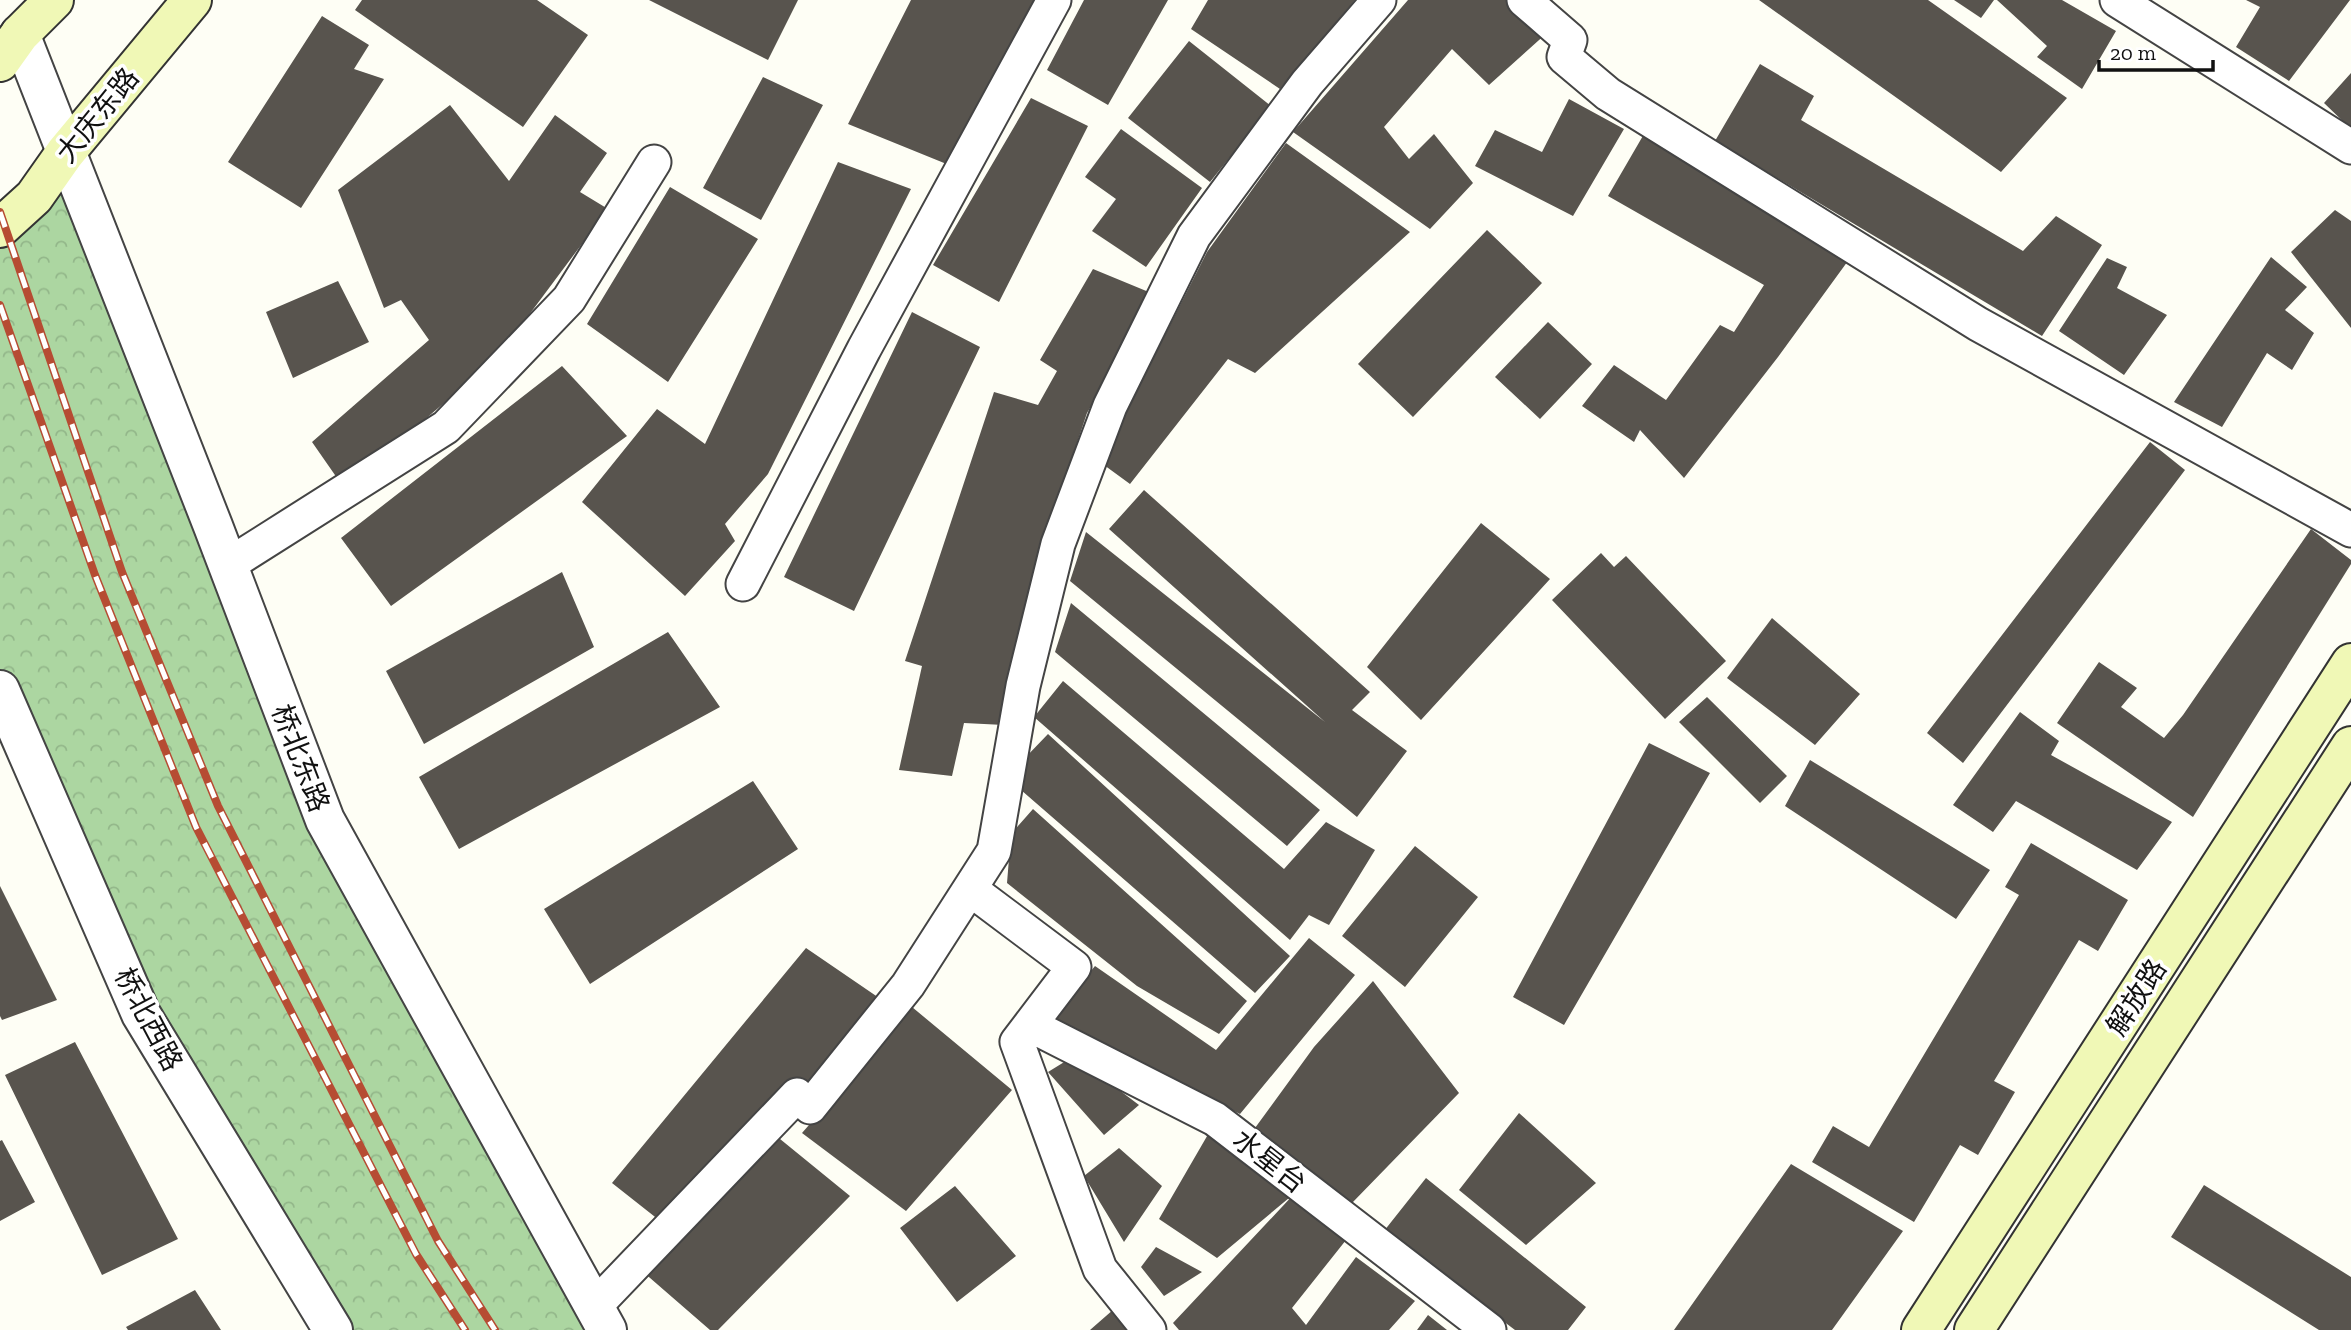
<svg xmlns="http://www.w3.org/2000/svg" width="2351" height="1330" font-family="'Zilla Slab','Noto Sans SC',serif">
<defs>
<pattern id="forest-crowns" width="20" height="18" patternUnits="userSpaceOnUse" patternTransform="scale(1.75)"><rect width="20" height="18" fill="#acd6a1"/><path d="M2 6a3 3 0 1 1 6 0M12 15a3 3 0 1 1 6 0" fill="none" stroke="#93b78a"/></pattern>
</defs>
<rect width="100%" height="100%" fill="#fefef5"/>
<path fill="url(#forest-crowns)" d="M65 153 325 820 607 1330H334L141 1014 0 690V228Z"/>
<path fill="#58544e" d="M362 0H537L588 35 523 127 355 10Z
M649 0H798L768 60Z
M911 0H1034L949 165 848 124Z
M1084 0H1168L1108 105 1047 70Z
M1208 0H1355L1280 89 1191 29Z
M1408 0H1513L1548 32 1489 85 1452 49 1384 127 1409 159 1434 134 1473 183 1430 229 1293 132Z
M1759 0H1928L2067 98 2001 172Z
M1954 0H1994L1981 18Z
M1997 0H2062L2116 31 2082 89 2037 57 2047 46Z
M2246 0H2350L2289 81 2236 47 2260 7Z
M322 16 369 45 354 69 384 79 301 208 228 162Z
M1189 41 1271 106 1210 182 1128 118Z
M1760 64 1814 96 1801 120 2023 251 2056 216 2102 245 2042 336 1715 141Z
M2351 73V129L2324 103Z
M763 77 823 105 761 220 703 188Z
M1031 98 1088 126 999 302 933 265Z
M1569 99 1624 129 1573 216 1475 166 1495 130 1542 152Z
M450 105 509 181 555 115 607 153 580 192 608 209 496 359 344 488 312 442 429 340 401 300 384 308 338 190Z
M1121 129 1202 188 1146 267 1092 231 1116 199 1085 177Z
M1644 134 1853 254 1778 357 1684 478 1640 430 1634 442 1582 406 1614 365 1666 400 1720 325 1734 332 1764 285 1608 196Z
M1286 143 1410 232 1255 373 1228 359 1130 484 1104 465 1118 428 1207 252Z
M838 162 911 189 768 474 725 524 735 541 685 596 582 502 657 409 705 444Z
M670 187 758 239 668 382 587 324Z
M2335 210 2351 221V328L2291 252Z
M1487 230 1542 283 1413 417 1358 364Z
M2271 257 2307 287 2285 310 2314 333 2292 370 2267 353 2222 427 2174 402Z
M2107 258 2127 267 2117 288 2167 315 2124 375 2059 331Z
M1093 269 1156 295 1087 413 1043 545 1004 725 964 723 952 776 899 770 922 666 905 661 994 392 1038 405 1057 371 1040 360Z
M338 281 369 342 293 378 266 312Z
M912 312 980 347 854 611 784 577Z
M1548 322 1592 364 1540 419 1495 377Z
M562 366 627 436 391 606 341 538Z
M2150 442 2185 470 1963 763 1927 733Z
M1144 490 1370 692 1352 710 1407 751 1357 817 1070 581 1086 532 1325 722 1109 529Z
M1481 523 1550 579 1421 720 1367 667Z
M2311 529 2351 560V564L2193 817 2057 723 2099 662 2137 688 2121 707 2164 738 2183 715Z
M1601 553 1614 567 1626 556 1726 661 1665 719 1552 600Z
M562 572 594 647 424 744 386 671Z
M1071 603 1320 810 1287 846 1055 652Z
M1772 618 1860 694 1815 745 1727 678Z
M668 632 720 707 459 849 419 777Z
M1063 681 1284 869 1326 822 1375 850 1329 925 1309 915 1290 940 1034 717Z
M1707 697 1787 776 1760 803 1679 722Z
M2020 712 2059 741 2051 755 2172 822 2137 870 2016 801 1993 832 1953 805Z
M1048 734 1290 956 1255 993 1021 790 1023 760Z
M1649 743 1710 773 1564 1025 1513 997Z
M1810 760 1990 870 1956 919 1785 806Z
M753 781 798 849 590 984 544 909Z
M1033 809 1247 1001 1219 1034 1137 986 1007 883 1011 834Z
M2031 843 2128 900 2098 951 2079 940 1994 1081 2015 1092 1978 1155 1960 1145 1914 1222 1812 1162 1833 1126 1869 1147 2019 895 2005 887Z
M1415 846 1478 897 1405 987 1342 936Z
M0 886 57 1000 2 1020 0 1016Z
M1309 938 1355 975 1240 1114 1051 1020 1095 966 1216 1050Z
M806 948 885 1002 817 1091 791 1078 664 1224 612 1183Z
M1373 981 1459 1093 1352 1203 1255 1128 1314 1047Z
M912 1007 1012 1090 906 1211 802 1133Z
M75 1042 178 1239 102 1275 5 1075Z
M1074 1056 1139 1105 1104 1135 1048 1072Z
M1519 1113 1596 1183 1526 1245 1459 1190Z
M769 1130 850 1196 718 1330H710L642 1271Z
M1210 1131 1295 1193 1350 1235 1292 1308 1306 1325 1356 1257 1415 1301 1389 1330H1179L1173 1323 1295 1193 1217 1258 1159 1219Z
M2 1140 35 1202 0 1221V1141Z
M1119 1148 1162 1186 1124 1242 1084 1176Z
M1791 1164 1903 1231 1832 1330H1674Z
M1426 1178 1586 1307 1568 1330H1515L1384 1231Z
M2204 1185 2351 1277V1330H2319L2171 1237Z
M955 1186 1016 1256 957 1302 900 1228Z
M1156 1247 1202 1272 1164 1296 1141 1267Z
M195 1290 221 1330H128L126 1327Z
M1114 1309 1131 1330H1090Z
M1428 1315 1447 1330H1417Z"/>
<g fill="none" stroke-linecap="round" stroke-linejoin="round">
<g stroke="#444" stroke-width="37">
<path id="minor" d="M1524 0 1570 40 1564 57 1608 94 1978 324 2351 530
M2117 0 2351 147
M228 565 446 427 569 299 654 162
M743 584 864 349 1054 0
M970 889 1074 967 1017 1042 1100 1269 1149 1330
M1030 1025 1215 1119 1489 1330
M593 1308 797 1095 810 1107 908 985 994 851 1023 686 1058 544 1110 406 1194 236 1307 83 1379 0"/>
</g>
<g stroke="#444" stroke-width="42">
<path id="tertiary" d="M20 34 213 526 325 820 607 1330
M0 690 141 1014 333 1330"/>
</g>
<g stroke="#333" stroke-width="42">
<path id="secondary" d="M0 62 20 34 54 0
M0 228 34 197 65 153 192 0
M1921 1330 2351 663
M1974 1330 2351 746"/>
</g>
<use href="#minor" stroke="#fff" stroke-width="33"/>
<use href="#tertiary" stroke="#fff" stroke-width="38"/>
<use href="#secondary" stroke="#f0f8b6" stroke-width="38"/>
<g stroke="#b64c33" stroke-width="8">
<path id="rail" d="M0 212 122 572 218 806 438 1241 495 1330
M0 305 95 575 196 827 416 1254 465 1330"/>
</g>
<use href="#rail" stroke="#fff" stroke-width="5" stroke-dasharray="16" stroke-linecap="butt"/>
</g>
<g text-anchor="middle" stroke-width="7" stroke-linejoin="round" paint-order="stroke">
<g font-size="28" fill="#111" stroke="#fff">
<text transform="translate(97 115) rotate(-51)" y="10">大庆东路</text>
<text transform="translate(301 758) rotate(69)" y="10">桥北东路</text>
<text transform="translate(2136 997) rotate(-57)" y="10">解放路</text>
<text transform="translate(149 1019) rotate(62)" y="10">桥北西路</text>
<text transform="translate(1270 1161) rotate(38)" y="10">水星台</text>
</g>
</g>
<path d="M2099 60v10h114v-10" fill="none" stroke="#111111" stroke-width="3.5"/>
<text x="2110" y="60" font-size="21" fill="#111111" stroke="#ffffff" stroke-width="5" paint-order="stroke">20 m</text>
</svg>
